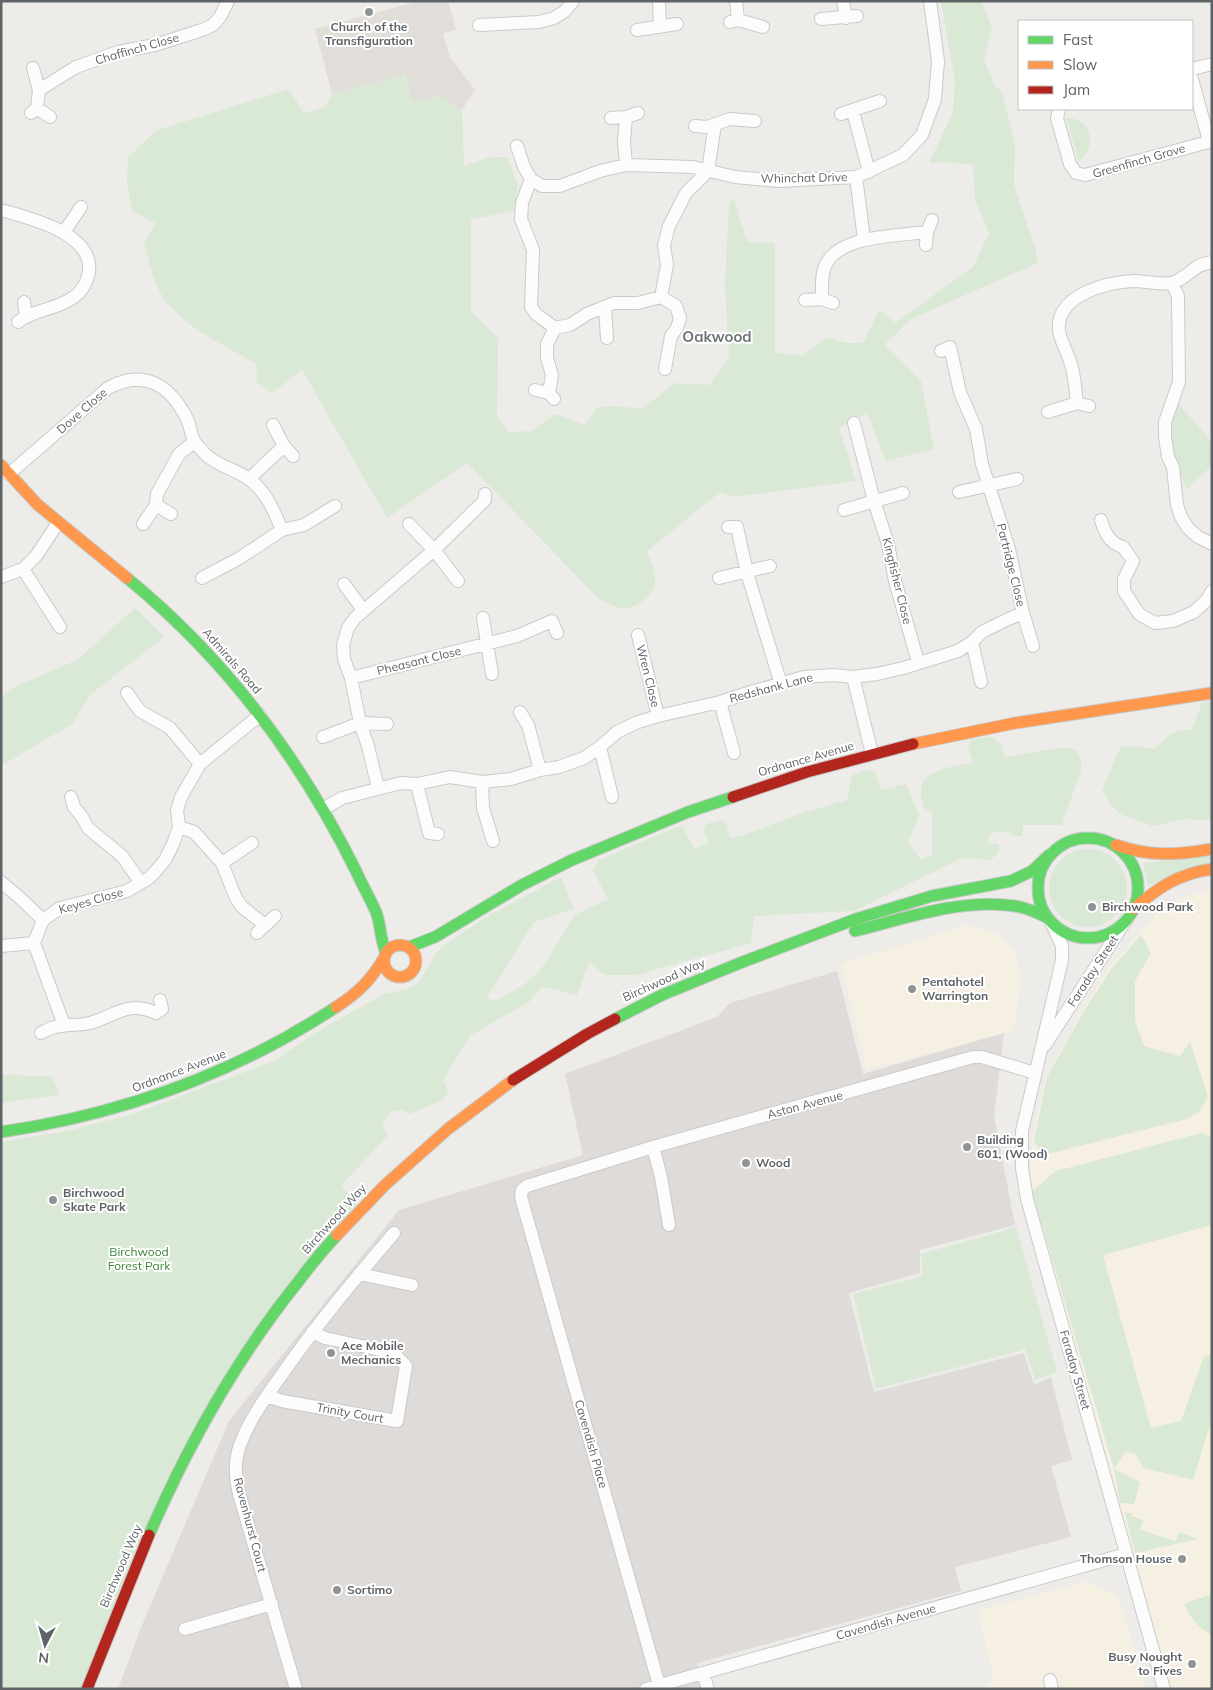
<svg xmlns="http://www.w3.org/2000/svg" width="1213" height="1690" font-family="Mulish,sans-serif">
<rect width="100%" height="100%" fill="#eeece9"/>
<path fill="#f6f0e3" d="M1212 887V1689H1169L1113 1478 1038 1228 1029 1192 1032 1141 1046 1076 1082 1012 1109 967 1165 905Z
M967 925 997 934 1014 951 1021 975 1014 1030 867 1070 841 964Z
M1087 1581 1118 1596 1146 1689H986L994 1680 978 1611Z"/>
<path fill="#dedbd9" d="M837 971 863 1074 1004 1033 994 1116 1015 1225 920 1250V1273L849 1293 874 1392 1024 1353 1034 1385 1051 1377 1072 1460 1051 1466 1071 1537 955 1567 961 1591 697 1663 704 1689H118L140 1630 229 1421 399 1210 583 1155 565 1074 717 1017 730 1003Z"/>
<path fill="#e1ded9" d="M419 1H448L456 29 443 34 450 57 475 90 462 110 439 95 412 103 405 75 332 94 315 29Z"/>
<path fill="#d9e9d5" d="M941 1H981L992 28 984 60 994 84 1002 92 1015 144 1014 186 1035 247 1038 263 913 318 884 345 921 381 934 449 886 461 867 413 839 428 856 481 733 497 720 492 646 552C657 570 661 589 641 602 636 606 629 609 623 608 615 608 605 601 598 598L467 463 387 518 302 370 272 393 257 382 256 364C226 346 181 326 162 296 153 280 149 261 144 244L155 223 132 211 127 181 128 157 157 130 289 89 304 113 326 107 332 94 405 75 412 102 439 95 462 110 464 166 490 157H507L518 185 514 210 471 220V311L498 338 497 417 509 432 532 431 555 414 585 425 597 407 616 406 642 409 675 383 709 385 729 358 725 283 729 203 734 199 747 242 775 243V352L802 356 827 337 846 343H863L879 310 895 323 973 267 989 233 975 199 973 165 947 162 929 163 953 112 955 83Z
M1066 118C1091 117 1099 148 1079 161Z
M1179 404 1212 442V466L1186 489 1181 474 1172 455 1171 420Z
M135 608 164 637 90 695 72 724 1 766V696L16 686 77 660Z
M1212 700V821L1187 819 1152 826 1120 814 1111 805 1102 790 1118 752 1122 745 1154 749 1171 733 1192 729 1202 703Z
M993 737 1002 745 1005 758C1018 755 1063 745 1073 749 1081 752 1082 764 1081 770L1062 825H1023L1022 836 1011 835 1010 831 1001 833 992 832 987 841 991 844H998L1000 848 997 855 989 860 962 858 854 911 754 916 751 943 636 975H605L589 962 577 995 542 987 529 1002 470 1036 443 1081 449 1091 443 1100 410 1114 404 1110 391 1111 382 1123 387 1136 342 1185 357 1204 230 1366 81 1689H1V1142L67 1131 133 1114 274 1061 315 1033 382 995 410 988 417 984 421 979 434 956 443 946 486 917 561 877 574 909 534 922 486 999 497 1000 525 984 540 971 575 915 608 899 593 871 599 860 682 825 694 849 708 843 704 830 706 824 721 820 726 822 730 838 747 834 805 812 847 800 852 776C859 771 866 769 875 772L881 790 906 784 919 815 912 834 907 841 920 859 932 855V812L925 810C909 770 944 768 973 763L968 748 972 739Z
M1049 888a39 39 0 1 1 78 0a39 39 0 1 1-78 0Z
M1212 856V863L1148 885 1143 863Z
M1141 935 1151 953 1135 981V1021L1144 1046 1180 1056 1190 1042 1208 1096 1200 1111 1187 1119 1044 1155 1034 1141 1047 1077 1083 1013 1111 969Z
M1 1075 52 1076 59 1095 1 1103Z
M1201 1133 1212 1137V1225L1103 1255 1151 1428 1181 1421 1204 1356 1212 1354V1419L1193 1480 1144 1468 1135 1454 1125 1452 1114 1469 1140 1482 1134 1504 1120 1503 1114 1469 1032 1191 1056 1171Z
M1016 1227 1057 1372 1035 1380 1025 1349 876 1389 853 1294 923 1276 921 1254Z
M1125 1513H1132V1516L1143 1520 1140 1530 1176 1541 1179 1532 1198 1539 1135 1553Z
M1212 1594V1634L1211 1635C1197 1626 1190 1618 1184 1604Z"/>
<g fill="none" stroke-linecap="round" stroke-linejoin="round">
<g stroke="#cacaca" stroke-width="14">
<path id="street" d="M659 1 660 27
M736 1 738 20
M843 1 846 18
M821 19 857 16
M730 22 738 20 763 27
M479 25 539 22 554 18 565 11 573 1
M637 30 677 24
M33 68 39 90 37 108
M1192 69 1212 64
M1192 79 1209 141
M39 90 76 67 118 52 155 45 202 30 213 25 220 17 228 1
M1059 109 1057 118 1070 164 1076 173 1085 175 1212 141
M853 111 869 172
M31 113 37 108 50 117
M841 114 880 101
M611 118 626 117 638 113
M695 126 707 127 730 119 755 121
M517 146 524 167 531 179 542 186H560L600 171 626 165 693 167 735 177 779 181 856 177 903 155 922 135 935 99 938 61 930 1
M626 165 624 142 626 117
M856 177 864 239
M531 179 522 203 521 219 533 250 531 307 536 314 555 328 570 325 587 314 614 303H638L661 297
M1 210C29 218 94 233 89 272 87 283 81 293 71 299 54 310 33 310 18 322
M64 232 81 207
M926 245 927 232 932 220
M1172 283 1178 296 1179 382 1165 422V437L1168 457 1173 467 1177 505 1181 517 1188 528 1198 537 1212 544
M822 299C822 289 821 273 826 264 841 235 898 236 927 232
M805 300 822 299 833 303
M24 302 26 316
M605 307 607 338
M941 351 950 347 960 392 976 429 982 464 1009 549 1023 613 1033 646
M665 369 671 336 677 328 680 318 676 306 661 297 667 265 664 245 669 226 686 193 708 171 715 124
M535 390 549 393 554 399
M549 393 552 375 547 358V344L555 328
M1077 403C1075 388 1075 373 1069 358 1066 349 1060 340 1059 330 1056 295 1107 282 1134 281 1146 281 1160 285 1172 283 1181 281 1189 272 1197 267 1202 264 1207 263 1212 262
M1048 412 1077 403 1089 406
M854 423 874 501 888 544 895 581 918 662
M273 425 284 446 293 456
M9 474 108 388C143 369 169 384 186 417 191 425 190 435 195 442 197 446 202 450 205 454 217 466 235 469 249 479 266 491 274 511 282 530
M249 479 284 446
M959 492 1017 479
M156 505 171 514
M844 510 903 493
M1101 520C1105 533 1109 543 1123 547L1133 561 1124 579V591L1139 614 1155 623 1173 621 1194 612 1206 601 1212 591
M143 524 156 505 157 494 179 454 194 442
M409 524 434 550 458 581
M728 527H737L747 573 781 684
M23 569 60 627
M1 577 23 569 36 556 58 523
M202 578 238 559 282 530 304 525 335 506
M719 578 770 566
M344 584 363 610
M483 618 492 674
M638 635 658 716
M972 642 981 682
M853 677 872 754
M351 678 517 636 552 621 557 633
M127 693 140 711 170 728 200 764
M720 702 734 753
M520 712 528 725 540 770
M323 737 360 723 387 724
M600 747 612 797
M482 782 483 808 493 841
M417 784 429 833 438 834
M378 788 368 746 360 723 351 678 344 659 343 645 348 628 355 618 434 550 485 500V494
M71 797 74 807 82 817 88 828 122 856 141 883
M323 809 342 798 401 783 417 784 450 777 482 782 511 779 540 770 559 767 584 758 600 747 617 732 638 722 658 716 720 702 751 692 804 677 833 675 853 677 877 674 903 668 958 651 972 642 982 632 1006 620 1023 613
M179 827 194 832 222 863 235 896 241 906 265 925
M222 863 252 843
M1 882 19 897 43 920
M1051 922 1062 946V960L1022 1131V1168L1027 1199 1164 1689
M257 933 275 916
M34 943 64 1025
M1 946 34 943 43 920 60 908 127 891 149 878 155 872 165 860 173 844 179 827 177 810 181 797 200 764 260 715
M41 1033C45 1031 50 1028 55 1027 66 1024 78 1026 90 1023 116 1016 126 1000 156 1013L162 1009 160 1000
M1045 1045 1128 917
M653 1147 527 1186 522 1190 521 1197 659 1685
M669 1225 661 1177 653 1147 973 1057H982L1035 1073
M359 1274 412 1285
M267 1396 282 1401 397 1421 406 1366 394 1353 325 1338 312 1332
M185 1629 272 1604
M703 1673 708 1689
M1050 1680 1052 1689
M296 1689 239 1494C235 1477 234 1461 240 1445 249 1420 267 1395 283 1373 317 1324 355 1279 394 1233
M646 1689 1126 1554"/>
</g>
<g stroke="#c8c9c8" stroke-width="13">
<path id="fast" d="M127 578C225 658 300 758 356 871 362 885 370 898 376 912 381 925 380 939 386 953
M1038 888a50 50 0 1 1 100 0a50 50 0 1 1-100 0Z
M855 931C906 918 962 898 1015 906 1027 908 1038 913 1048 918
M409 947 435 937 522 885 572 860 688 812 733 797
M615 1019 662 995 740 963 856 919 932 896 1011 881 1032 871 1049 855
M1 1132C123 1114 233 1075 336 1007
M149 1535C188 1445 236 1359 298 1282 310 1266 323 1250 337 1235"/>
</g>
<g stroke="#c8c9c8" stroke-width="13">
<path id="slow" d="M1 465 38 505 127 578
M913 744 1015 723 1212 693
M1116 845C1150 857 1177 855 1212 849
M1133 909C1159 887 1178 874 1212 869
M384 961a16 16 0 1 1 32 0a16 16 0 1 1-32 0Z
M336 1007C358 993 371 980 384 958
M337 1235 385 1185 448 1129 513 1080"/>
</g>
<g stroke="#c8c9c8" stroke-width="13">
<path id="jam" d="M733 797 807 772 913 744
M513 1080 587 1034 615 1019
M87 1689 149 1535"/>
</g>
<use href="#street" stroke="#fcfcfc" stroke-width="12"/>
<use href="#fast" stroke="#63d668" stroke-width="11"/>
<use href="#slow" stroke="#ff974d" stroke-width="11"/>
<use href="#jam" stroke="#b3261e" stroke-width="11"/>
</g>
<g fill="#909394" stroke="#fff" stroke-width="2">
<circle cx="369" cy="12" r="5"/>
<circle cx="1092" cy="907" r="5"/>
<circle cx="912" cy="989" r="5"/>
<circle cx="967" cy="1147" r="5"/>
<circle cx="746" cy="1163" r="5"/>
<circle cx="53" cy="1200" r="5"/>
<circle cx="331" cy="1353" r="5"/>
<circle cx="1182" cy="1559" r="5"/>
<circle cx="337" cy="1590" r="5"/>
<circle cx="1192" cy="1664" r="5"/>
</g>
<g text-anchor="middle" stroke-width="4" stroke-linejoin="round" paint-order="stroke">
<g font-size="12" font-weight="bold" fill="#5e6367" stroke="#fff" text-anchor="start">
<text x="369" y="31" text-anchor="middle">Church of the<tspan x="369" dy="14">Transfiguration</tspan></text>
<text x="1102" y="911">Birchwood Park</text>
<text x="922" y="986">Pentahotel<tspan x="922" dy="14">Warrington</tspan></text>
<text x="977" y="1144">Building<tspan x="977" dy="14">601, (Wood)</tspan></text>
<text x="756" y="1167">Wood</text>
<text x="63" y="1197">Birchwood<tspan x="63" dy="14">Skate Park</tspan></text>
<text x="341" y="1350">Ace Mobile<tspan x="341" dy="14">Mechanics</tspan></text>
<text x="1172" y="1563" text-anchor="end">Thomson House</text>
<text x="347" y="1594">Sortimo</text>
<text x="1182" y="1661" text-anchor="end">Busy Nought<tspan x="1182" dy="14">to Fives</tspan></text>
</g>
<g font-size="12" fill="#5e6367" stroke="#fff">
<text transform="translate(137 49) rotate(-16)" y="4">Chaffinch Close</text>
<text transform="translate(1139 161) rotate(-16)" y="4">Greenfinch Grove</text>
<text transform="translate(804 178) rotate(-1)" y="4">Whinchat Drive</text>
<text transform="translate(82 411) rotate(-41)" y="4">Dove Close</text>
<text transform="translate(1011 565) rotate(76)" y="4">Partridge Close</text>
<text transform="translate(897 581) rotate(76)" y="4">Kingfisher Close</text>
<text transform="translate(232 661) rotate(49)" y="4">Admirals Road</text>
<text transform="translate(419 661) rotate(-14)" y="4">Pheasant Close</text>
<text transform="translate(648 676) rotate(76)" y="4">Wren Close</text>
<text transform="translate(771 688) rotate(-15)" y="4">Redshank Lane</text>
<text transform="translate(806 759) rotate(-16)" y="4">Ordnance Avenue</text>
<text transform="translate(91 901) rotate(-16)" y="4">Keyes Close</text>
<text transform="translate(1093 971) rotate(-57)" y="4">Faraday Street</text>
<text transform="translate(664 980) rotate(-24)" y="4">Birchwood Way</text>
<text transform="translate(179 1071) rotate(-21)" y="4">Ordnance Avenue</text>
<text transform="translate(805 1105) rotate(-15)" y="4">Aston Avenue</text>
<text transform="translate(334 1219) rotate(-48)" y="4">Birchwood Way</text>
<text transform="translate(1075 1370) rotate(74)" y="4">Faraday Street</text>
<text transform="translate(350 1413) rotate(10)" y="4">Trinity Court</text>
<text transform="translate(591 1444) rotate(74)" y="4">Cavendish Place</text>
<text transform="translate(250 1525) rotate(75)" y="4">Ravenhurst Court</text>
<text transform="translate(121 1566) rotate(-67)" y="4">Birchwood Way</text>
<text transform="translate(886 1622) rotate(-16)" y="4">Cavendish Avenue</text>
</g>
<g font-size="12" fill="#3c8537" stroke="#fff">
<text x="139" y="1256">Birchwood<tspan x="139" dy="14">Forest Park</tspan></text>
</g>
<g font-size="15" font-weight="bold" fill="#6f7579" stroke="#fff">
<text x="717" y="342">Oakwood</text>
</g>
</g>
<rect width="1213" height="1690" fill="none" stroke="#5e6367" stroke-width="5"/>
<rect x="1018" y="20" width="175" height="90" fill="#ffffff" stroke="#bfc1c2"/>
<rect x="1028" y="36" width="25" height="8" fill="#63d668" stroke="#bfc1c2"/>
<text x="1063" y="45" font-size="15" fill="#5e6367">Fast</text>
<rect x="1028" y="61" width="25" height="8" fill="#ff974d" stroke="#bfc1c2"/>
<text x="1063" y="70" font-size="15" fill="#5e6367">Slow</text>
<rect x="1028" y="86" width="25" height="8" fill="#b3261e" stroke="#bfc1c2"/>
<text x="1063" y="95" font-size="15" fill="#5e6367">Jam</text>
<g transform="translate(45 1645) rotate(186)" stroke="#ffffff" stroke-width="4" paint-order="stroke">
<path d="M0-4L9 19L0 12L-9 19Z" fill="#5e6367"/>
<text y="-8" font-size="14" font-weight="bold" text-anchor="middle" fill="#5e6367">N</text>
</g>
</svg>
